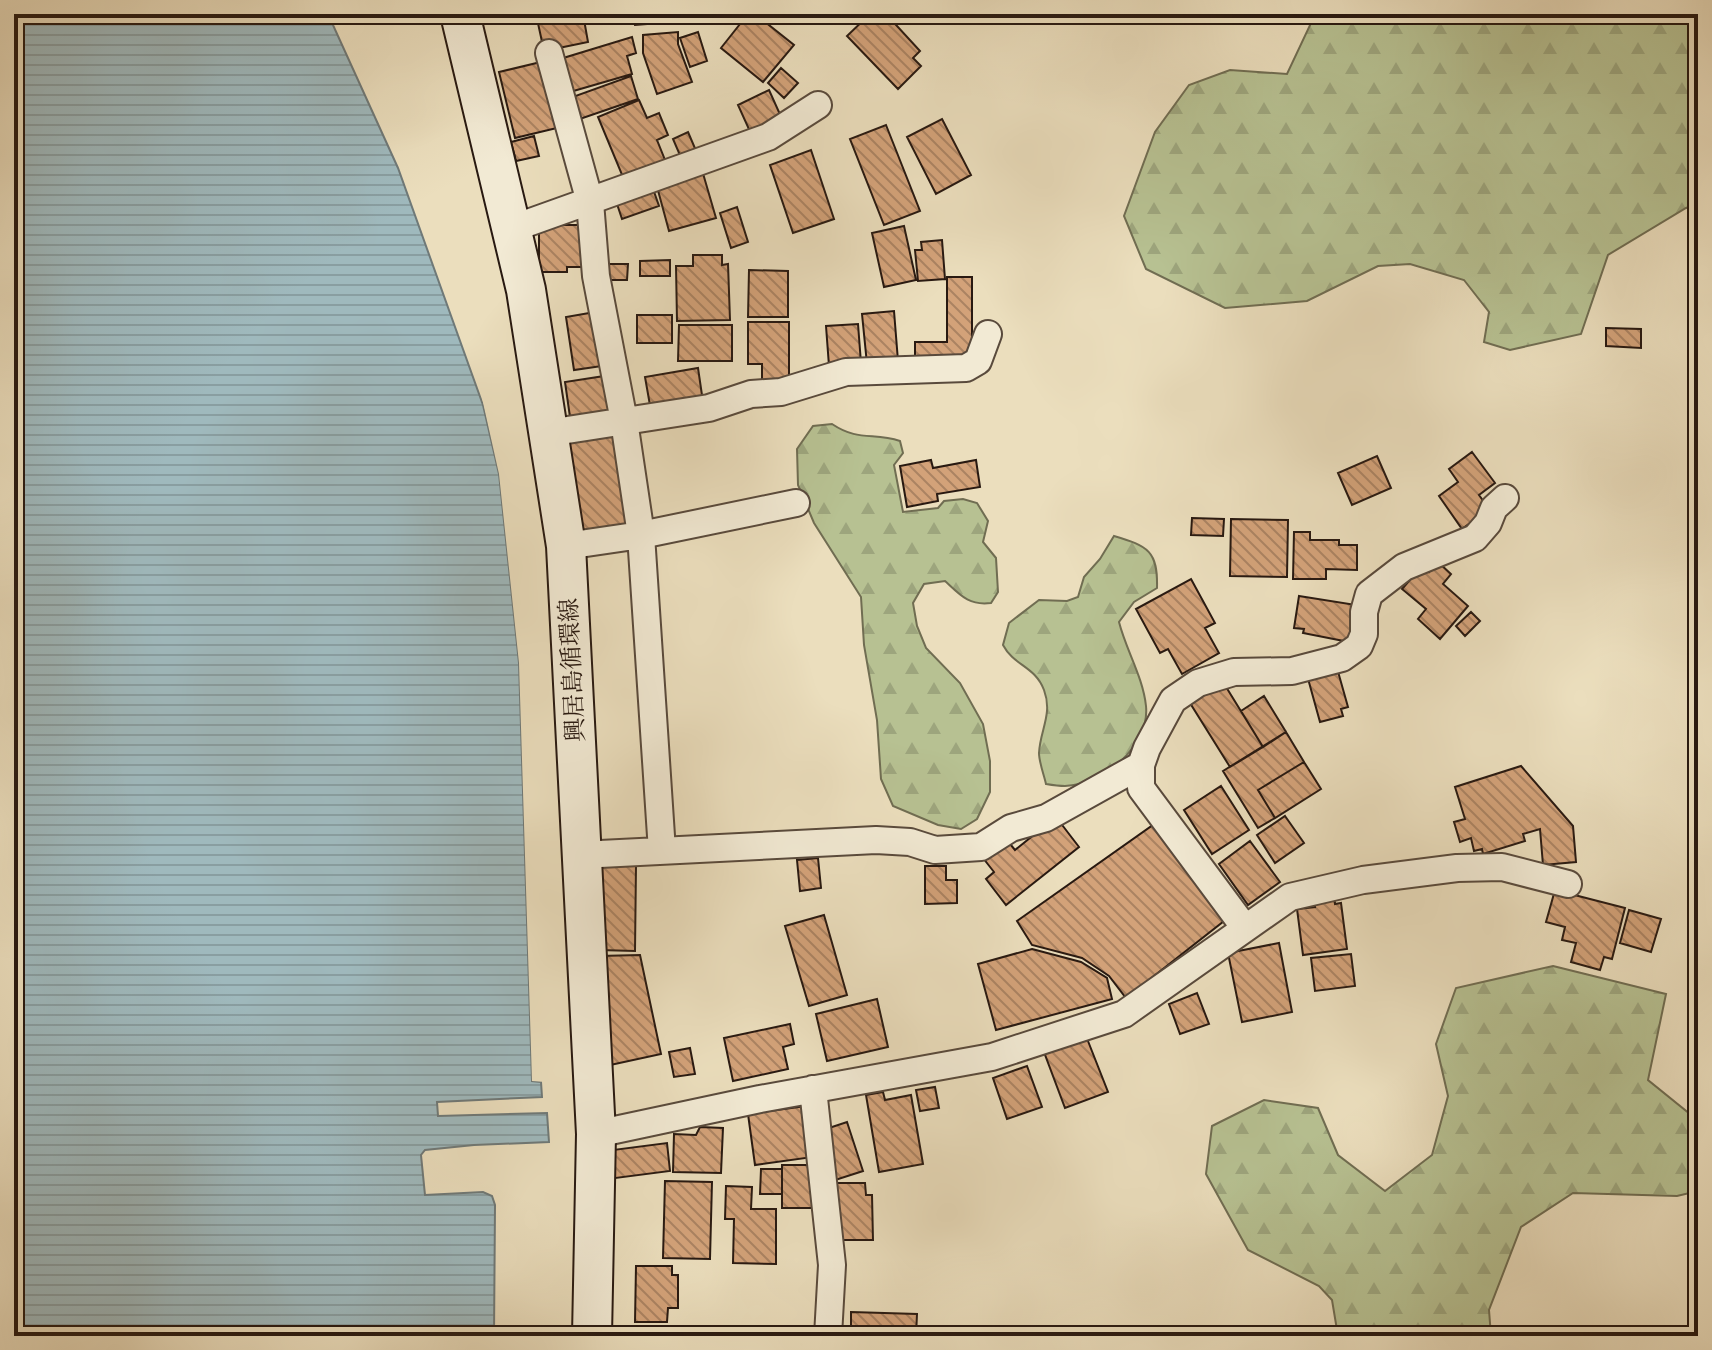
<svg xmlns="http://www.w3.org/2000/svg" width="1712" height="1350" font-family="Alegreya,'Noto Serif JP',serif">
<defs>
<pattern id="forest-firs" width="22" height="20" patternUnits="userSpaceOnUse" patternTransform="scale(2)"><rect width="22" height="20" fill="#b7c192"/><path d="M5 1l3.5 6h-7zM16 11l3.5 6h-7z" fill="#9da57d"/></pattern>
<pattern id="water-rules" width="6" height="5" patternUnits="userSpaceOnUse" patternTransform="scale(2)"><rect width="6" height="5" fill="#9fb9bd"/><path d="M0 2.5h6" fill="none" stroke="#899ea1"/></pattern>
<pattern id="building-back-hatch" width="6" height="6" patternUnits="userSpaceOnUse" patternTransform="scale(2)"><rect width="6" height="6" fill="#d3a279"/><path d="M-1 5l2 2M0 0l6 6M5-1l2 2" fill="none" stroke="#ab8362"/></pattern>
</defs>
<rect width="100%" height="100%" fill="#ebdebd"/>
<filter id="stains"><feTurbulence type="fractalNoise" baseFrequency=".0025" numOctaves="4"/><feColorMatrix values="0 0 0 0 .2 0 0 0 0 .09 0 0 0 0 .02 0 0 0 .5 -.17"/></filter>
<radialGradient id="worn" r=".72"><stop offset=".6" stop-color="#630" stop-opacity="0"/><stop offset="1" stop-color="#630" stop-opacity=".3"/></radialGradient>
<path fill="url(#forest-firs)" stroke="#706d52" stroke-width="2" d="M1310 14H1698V204L1686 208 1608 255 1581 334 1510 350 1484 342 1489 312 1464 280 1410 264 1378 266 1307 301 1225 308 1146 269 1124 216 1155 132 1189 85 1230 70 1287 74 1312 21Z
M832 424C859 442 873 432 900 441L903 453 894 465 903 512 938 508 944 501 963 499 977 503 988 521 983 542 996 558 998 592 991 603C969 606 960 595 945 581L924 584 913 603 917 626 926 648 960 683 983 724 990 761V792L977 819 961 829 938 825 893 806 881 779 877 720 864 645 861 597 814 523 798 485 797 449 813 426Z
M1114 536C1148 546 1158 551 1157 588L1134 602 1119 622C1126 650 1143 677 1146 706 1150 746 1103 785 1065 786 1059 786 1052 785 1046 784 1044 775 1039 762 1039 753 1040 730 1053 714 1044 690 1035 666 1014 666 1003 645L1009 623 1039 600 1067 601 1078 597 1084 577 1100 559Z
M1553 966 1666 994 1648 1080 1690 1114 1698 1115V1191L1677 1196 1573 1193 1521 1227 1489 1310 1491 1336H1338L1332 1300 1319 1286 1248 1250 1206 1174 1212 1126 1264 1100 1318 1108 1338 1155 1385 1191 1432 1155 1448 1096 1436 1044 1456 988Z"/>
<path fill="url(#water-rules)" stroke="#6f7978" stroke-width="2" d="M14 14H328L398 168 483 405 499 474 519 663 532 1081 541 1082 542 1097 437 1102 438 1116 547 1113 549 1142 474 1145 425 1150 421 1155 425 1195 483 1192 492 1196 495 1205 494 1336H14Z"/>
<path fill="#ebdebd" d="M478 380 487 404 503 474 523 662 536 1077 543 1078 545 1082 532 1081 519 663 499 474Z"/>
<path fill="url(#building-back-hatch)" stroke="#281911" stroke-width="2" d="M536 14H583L588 42 544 51Z
M633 14H672L673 22 635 25Z
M748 14H755L794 45 763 82 721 48Z
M870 14H886L920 51 913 58 921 66 898 89 847 36Z
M678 32V44L692 82 657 94 643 53V35Z
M698 32 707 61 690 67 680 38Z
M632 37 636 53 627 56 632 74 570 92 560 59Z
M545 61 561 127 515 138 499 72Z
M781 68 798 83 784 98 768 83Z
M631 76 638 99 574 121 567 99Z
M769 90 783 121 752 136 738 105Z
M639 100 647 118 659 113 668 135 657 140 667 165 625 182 598 117Z
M942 119 971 175 936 194 907 137Z
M886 125 920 211 884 225 850 139Z
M688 132 697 153 682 160 673 139Z
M534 136 539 156 516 161 511 142Z
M811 150 834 219 793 233 770 165Z
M702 170 716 218 669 231 656 183Z
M652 186 659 206 622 219 615 198Z
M737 207 748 242 731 248 720 213Z
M539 225H589L588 267H567V272H539Z
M904 226 916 280 884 287 872 233Z
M942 240 945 279 918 281 915 250H922L921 242Z
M693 255H722V265L728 264 730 320 677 321 676 266H693Z
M670 260V276H640V261Z
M603 264H628L627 280H603Z
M749 270 788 271V317H748Z
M947 277H972V354L915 365V342H947Z
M601 311 609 365 574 370 566 317Z
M894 311 898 361 867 364 862 314Z
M637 315H672V343H637Z
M748 322H789V386H762V364H748Z
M858 324 861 363 829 366 826 326Z
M679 325H732V361H678Z
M1606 328 1641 329V348L1606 346Z
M698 368 703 402 651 411 645 377Z
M611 375 618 417 571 424 565 382Z
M621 429 634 530 581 537 568 436Z
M1472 452 1495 483 1479 495 1489 509 1462 529 1439 496 1458 482 1449 469Z
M1377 456 1391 488 1352 505 1338 473Z
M931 460 933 468 976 460 980 487 937 494 938 501 907 507 900 466Z
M1192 518 1224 519 1223 536 1191 535Z
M1231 519 1288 520 1287 577 1230 576Z
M1294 532H1310V540H1339V545H1357V570L1326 569V579H1293Z
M1438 562 1451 574 1443 584 1468 606 1440 639 1418 619 1426 609 1402 589 1422 566 1429 572Z
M1191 579 1215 623 1205 628 1219 653 1182 674 1168 649 1160 653 1136 609Z
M1299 596 1356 605 1349 642 1303 633 1304 629 1294 628Z
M1471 612 1480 621 1465 636 1456 626Z
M1337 668 1348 707 1341 709 1343 716 1320 722 1307 675Z
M1223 682 1263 747 1230 767 1190 703Z
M1264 696 1286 732 1263 747 1241 711Z
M1286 732 1304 762 1258 790 1275 818 1258 828 1223 771Z
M1304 762 1321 789 1275 818 1258 790Z
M1521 766 1573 826 1576 862 1543 865 1540 829 1523 834 1525 841 1483 854 1482 849 1474 851 1471 838 1460 842 1454 822 1465 819 1455 787Z
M1221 786 1249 830 1212 854 1184 810Z
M1285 816 1304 843 1275 863 1257 835Z
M1056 817 1079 847 1006 905 986 879 994 872 983 858 1006 839 1015 850Z
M1153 825 1224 921 1126 998 1109 976 1082 958 1032 945 1017 921Z
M1250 841 1280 882 1248 905 1219 864Z
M818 858 821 888 800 891 797 860Z
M600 865 636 866 635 951 599 950Z
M925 866H946V880H957V903L925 904Z
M1555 890 1625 908 1612 959 1604 957 1600 970 1571 962 1576 943 1562 940 1565 927 1546 922Z
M1334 895 1335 904 1341 903 1347 949 1303 955 1297 909 1315 907 1314 898Z
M1629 910 1661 919 1651 952 1620 943Z
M824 915 847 995 809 1006 785 926Z
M1279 943 1292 1012 1242 1022 1228 953Z
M1032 949 1081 962 1107 978 1112 999 996 1030 978 964Z
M1351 954 1355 986 1315 991 1311 958Z
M640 955 661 1054 601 1067 599 956Z
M1197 993 1209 1024 1180 1034 1169 1004Z
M877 999 888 1047 827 1061 816 1014Z
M790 1024 794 1044 783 1047 788 1069 733 1081 724 1038Z
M1086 1036 1108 1092 1065 1108 1044 1052Z
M690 1048 695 1074 674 1077 669 1052Z
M1027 1066 1042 1107 1007 1119 993 1078Z
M935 1087 939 1108 920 1111 916 1090Z
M883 1092 885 1100 911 1095 923 1164 879 1172 866 1095Z
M806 1106 813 1157 755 1165 748 1114Z
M847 1122 863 1171 826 1183 820 1131Z
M700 1127 723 1128 721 1173 673 1172 674 1134 696 1135Z
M667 1143 670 1171 608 1179 605 1151Z
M782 1165H814L813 1208H782Z
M761 1169H782V1194H760Z
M665 1181 712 1182 710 1259 663 1258Z
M832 1183H865L866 1195H872L873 1240H832Z
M726 1186 752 1187 751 1209H776V1264L733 1263 734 1219H725Z
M636 1266H672V1275H678V1308H668L667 1322H635Z
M851 1312 917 1314 916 1336H851Z"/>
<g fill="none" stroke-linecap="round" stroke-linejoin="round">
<g stroke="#594a3c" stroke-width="30">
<path id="minor" d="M549 53 590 202 596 276 624 421 641 535 662 851
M511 229 768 137 818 105
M548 433 709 408 751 394 781 392 846 372 966 368 978 361 988 334
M566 546 641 535 796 503
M580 855 876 840 910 842 935 850 981 847 1011 828 1046 818 1141 765
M1245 928 1141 788V765L1147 748 1173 700 1198 683 1234 672 1292 671 1342 658 1359 646 1364 634V612L1369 594 1404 567 1475 538 1488 523 1494 508 1505 498
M813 1089 832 1265 828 1336
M596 1134 760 1099 992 1057 1124 1014 1290 897 1363 880 1457 868 1502 867 1568 884"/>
</g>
<g stroke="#281911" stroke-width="42">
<path id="secondary" d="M460 14 526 290 566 546 596 1134 592 1336"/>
</g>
<use href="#minor" stroke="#f2ead4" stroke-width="26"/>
<use href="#secondary" stroke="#f2ead4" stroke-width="38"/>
</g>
<g text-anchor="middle" stroke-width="6" stroke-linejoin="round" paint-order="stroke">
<g font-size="24" fill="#281911" stroke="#f2ead4">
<text transform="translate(572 670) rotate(-93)" y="8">興居島循環線</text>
</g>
</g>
<rect width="1712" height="1350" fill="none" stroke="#ebdebd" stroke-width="48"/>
<rect x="16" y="16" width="1680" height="1318" fill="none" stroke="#281911" stroke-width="4"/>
<rect x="24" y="24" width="1664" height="1302" fill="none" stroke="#281911" stroke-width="2"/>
<rect width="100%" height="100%" filter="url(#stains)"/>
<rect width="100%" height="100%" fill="url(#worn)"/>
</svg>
